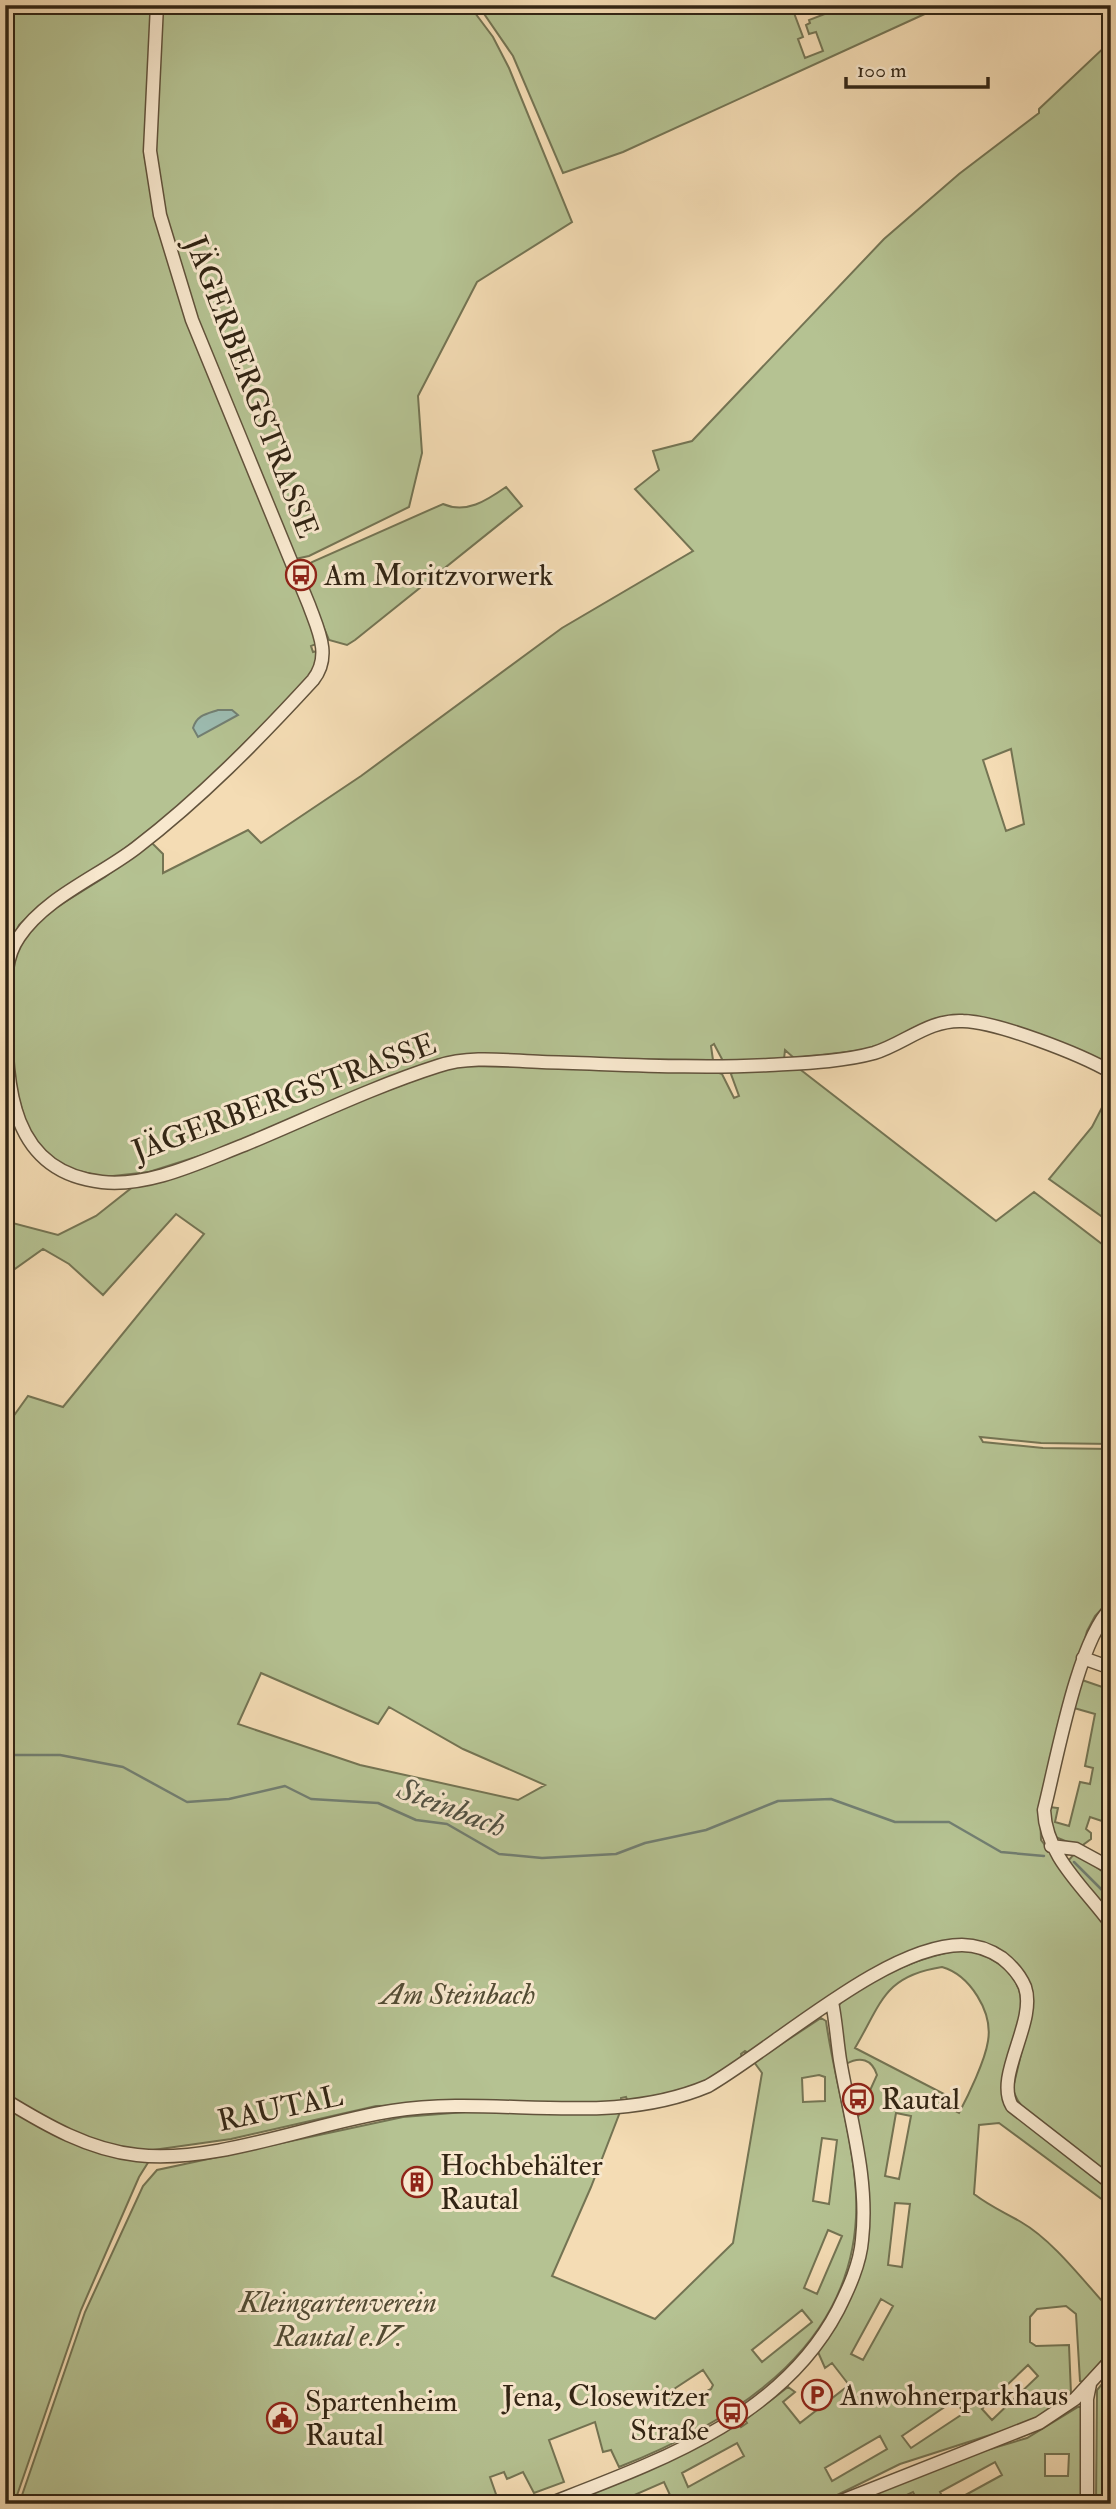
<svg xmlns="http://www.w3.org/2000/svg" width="1116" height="2509" font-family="'IM FELL Double Pica',serif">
<rect width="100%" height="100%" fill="#f4dcb4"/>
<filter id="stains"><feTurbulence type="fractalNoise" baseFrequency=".00286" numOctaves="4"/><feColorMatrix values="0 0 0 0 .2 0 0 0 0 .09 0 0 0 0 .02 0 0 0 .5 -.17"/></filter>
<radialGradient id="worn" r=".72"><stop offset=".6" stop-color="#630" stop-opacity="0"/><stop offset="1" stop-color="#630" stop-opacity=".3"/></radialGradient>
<path fill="#b5c292" stroke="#747453" stroke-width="2" fill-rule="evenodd" d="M5 5H154L144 153 155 216 188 321 313 628 316 644 311 646 313 652 317 651 316 664 308 679 190 798 111 859 38 907 19 925 5 957Z
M162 5H469L493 37 509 68 572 222 477 282 418 396 422 453 409 507 309 556 295 559 196 318 165 214 154 152Z
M478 5H791L803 37 798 39 805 58 823 51 816 32 809 34 806 25 810 23 809 20 848 5 940 7 623 152 563 173 513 56Z
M1111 41V1066L975 1018 873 1049 794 1058 785 1050 784 1059 723 1061 714 1044 711 1046 713 1060 451 1057 436 1060 221 1149 149 1172 104 1177 66 1168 40 1148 27 1127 11 1071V969L14 950 44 915 105 877 151 842 163 854V873L248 830 261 843 361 776 562 628 693 551 635 489 659 470 653 451 692 441 884 239 959 174 1039 113V109ZM1011 749 1024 824 1006 831 983 760Z
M506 487 522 506 355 640 347 645 329 640 300 572 312 562 443 504C466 514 486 501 506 487Z
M462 1066 711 1070 722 1074 734 1098 739 1096 731 1074 735 1071 797 1067 996 1221 1034 1192 1111 1251V1444L1041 1443 980 1437 983 1442 1043 1448 1111 1449V1599L1095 1616 1087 1631 1040 1808 1041 1840 1111 1932V2151L1108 2172H1103C1081 2146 1018 2120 1013 2088L1031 2012 1007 1957 935 1945 750 2054 745 2051 741 2054 742 2059 706 2082 686 2090 628 2102 626 2097 621 2098V2102L376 2106 231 2139 146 2151 89 2141 5 2096V1428L28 1396 63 1407 204 1234 176 1214 103 1295 69 1264 43 1249 5 1276V1221L58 1235 96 1216 134 1186 439 1071ZM261 1673 378 1724 389 1707 463 1749 545 1785 518 1800 360 1765 238 1724Z
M1111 1090V1223L1049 1179 1092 1127Z
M1082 1680 1111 1690V1824L1090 1817 1086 1829 1091 1833V1839L1080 1847 1053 1836 1049 1807 1058 1808 1055 1822 1069 1826 1080 1782 1090 1784 1093 1768 1085 1766 1095 1714 1074 1708Z
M1076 1852 1103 1872 1106 1869 1111 1872V1917L1067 1862Z
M969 1949C1049 1977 1018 2026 1003 2089L1072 2160 1111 2191V2206L999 2123 979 2125 974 2194C991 2207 1004 2212 1021 2222 1054 2241 1085 2283 1111 2311V2350L1083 2382 1080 2381 1076 2314 1066 2306 1037 2309 1030 2317V2342L1036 2346 1069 2345 1071 2394 1038 2417 1015 2427 900 2464 819 2504H790L786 2497 770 2504H652L670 2495 664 2482 614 2504H560L738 2422 741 2427 747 2423 745 2420 788 2387 795 2392 783 2402 800 2423 849 2385 832 2363 825 2368 818 2352 842 2314 861 2267 858 2117 877 2075C872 2059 860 2056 846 2064L838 2007 843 1999C886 1974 919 1955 969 1949ZM942 1967C970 1975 993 2012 988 2041 985 2061 968 2096 959 2113L940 2103 944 2094 855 2048C882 2002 884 1976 942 1967ZM896 2113 911 2116 899 2179 885 2176ZM895 2203 910 2204 902 2267 888 2265ZM881 2299 893 2306 863 2360 851 2354ZM1028 2365 1038 2376 992 2420 982 2409ZM955 2400 964 2413 911 2448 902 2436ZM880 2436 887 2449 832 2481 825 2468ZM737 2443 744 2456 688 2487 682 2473Z
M821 2018 826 2021C834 2079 853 2136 856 2194 863 2341 740 2419 619 2467L611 2450 603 2452 595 2422 549 2440 564 2482 534 2493 523 2472 507 2479 504 2472 490 2477 498 2500 487 2504H19L85 2312 143 2186 157 2170 403 2117 465 2112H620L591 2187 552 2276 655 2319 733 2243 762 2073 754 2062ZM819 2075 825 2077V2101L803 2102 802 2078ZM822 2138 837 2140 829 2204 813 2201ZM828 2230 842 2236 817 2294 804 2288ZM802 2310 812 2322 762 2362 752 2350ZM703 2370 713 2385 711 2389 683 2404 674 2389Z
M5 2105 149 2161 139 2177 81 2310 14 2504H5Z
M1111 2373V2504H1096L1097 2390Z
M1078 2407H1084V2504H949L1002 2475 995 2462 940 2492 946 2504H919L913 2492 887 2504H851L950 2461 1027 2438ZM1045 2454H1069L1068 2476H1045Z"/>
<path fill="#9cbbb0" stroke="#727f72" stroke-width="2" d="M218 710H232L238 715 198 737 193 728C197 715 206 714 218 710Z"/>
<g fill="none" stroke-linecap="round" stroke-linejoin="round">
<path stroke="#727f72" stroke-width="2.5" d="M5 1755H60L123 1767 187 1802 229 1799 285 1786 311 1799 378 1803 416 1820 447 1824 499 1854 542 1858 616 1854 645 1843 706 1830 778 1801 831 1799 895 1822H949L1001 1852 1044 1856
M1074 1862 1111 1899"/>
<g stroke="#62533c" stroke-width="15">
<path id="minor" d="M157 5 150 151 160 215 192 320 309 605C318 630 332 656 313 680 258 740 201 798 136 848 98 877 46 897 19 937 3 960 6 987 6 1013 6 1086 10 1172 102 1182 150 1187 200 1162 244 1145 309 1118 372 1087 438 1066 471 1055 509 1061 542 1062 618 1064 694 1069 769 1065 803 1063 841 1062 874 1053 904 1044 929 1019 963 1021 998 1022 1080 1054 1111 1072
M1111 1608C1077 1643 1057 1759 1044 1810 1046 1857 1085 1888 1111 1924
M1083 1658 1111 1668
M1051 1846 1076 1849 1111 1868
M5 2100C46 2125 89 2150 137 2155 216 2164 313 2123 392 2111 497 2094 606 2129 708 2086 774 2048 886 1945 962 1945 976 1945 990 1950 1002 1958 1012 1966 1020 1975 1025 1987 1037 2022 994 2076 1012 2106L1111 2183
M549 2504C657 2462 781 2419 838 2310 849 2288 860 2264 862 2240 869 2179 850 2119 840 2060 837 2041 836 2022 832 2002
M834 2504 1039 2423 1075 2399 1111 2360
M1087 2504V2399L1090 2384"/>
</g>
<use href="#minor" stroke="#f8e8ce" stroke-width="12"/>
</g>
<defs>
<g id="bus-ring" transform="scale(1.575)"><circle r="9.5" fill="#f8e8ce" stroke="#8f2418" stroke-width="1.5"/><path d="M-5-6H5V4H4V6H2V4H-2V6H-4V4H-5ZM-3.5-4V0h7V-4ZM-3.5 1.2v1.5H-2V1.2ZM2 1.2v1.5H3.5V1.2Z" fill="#8f2418"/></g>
<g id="building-ring" transform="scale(1.575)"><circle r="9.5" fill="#f8e8ce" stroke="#8f2418" stroke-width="1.5"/><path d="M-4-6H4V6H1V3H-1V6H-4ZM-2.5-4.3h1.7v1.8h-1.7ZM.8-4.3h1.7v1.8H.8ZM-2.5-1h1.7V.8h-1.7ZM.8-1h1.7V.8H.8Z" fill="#8f2418"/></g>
<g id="parking-ring" transform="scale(1.575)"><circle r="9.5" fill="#f8e8ce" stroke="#8f2418" stroke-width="1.5"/><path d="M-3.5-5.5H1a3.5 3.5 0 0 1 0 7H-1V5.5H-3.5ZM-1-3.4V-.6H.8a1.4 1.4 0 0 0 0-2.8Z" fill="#8f2418"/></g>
<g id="civic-ring" transform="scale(1.575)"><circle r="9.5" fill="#f8e8ce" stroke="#8f2418" stroke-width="1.5"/><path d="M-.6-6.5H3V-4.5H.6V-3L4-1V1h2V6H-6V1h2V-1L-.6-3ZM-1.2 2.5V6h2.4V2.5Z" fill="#8f2418"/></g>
</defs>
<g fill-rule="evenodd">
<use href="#bus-ring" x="301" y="575"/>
<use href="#bus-ring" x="858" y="2099"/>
<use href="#building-ring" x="417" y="2182"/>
<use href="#parking-ring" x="817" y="2395"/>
<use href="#bus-ring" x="732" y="2413"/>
<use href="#civic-ring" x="282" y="2418"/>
</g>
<g text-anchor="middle" stroke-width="6" stroke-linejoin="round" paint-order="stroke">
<g font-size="30" fill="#322514" stroke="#f8e8ce">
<text transform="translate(252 387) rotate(69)" y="10">JÄGERBERGSTRASSE</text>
<text transform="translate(284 1097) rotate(-20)" y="10">JÄGERBERGSTRASSE</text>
<text transform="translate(280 2108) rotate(-12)" y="10">RAUTAL</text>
</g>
<g font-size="30" fill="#322514" stroke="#f8e8ce" text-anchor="start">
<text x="324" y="585">Am Moritzvorwerk</text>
<text x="881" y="2109">Rautal</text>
<text x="440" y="2175">Hochbehälter<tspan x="440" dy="34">Rautal</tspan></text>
<text x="840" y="2405">Anwohnerparkhaus</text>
<text x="709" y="2406" text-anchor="end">Jena, Closewitzer<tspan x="709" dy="34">Straße</tspan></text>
<text x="305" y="2411">Spartenheim<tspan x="305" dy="34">Rautal</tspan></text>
</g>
<g font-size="30" font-style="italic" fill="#534c34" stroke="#f8e8ce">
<text x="458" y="2004">Am Steinbach</text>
<text x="338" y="2312">Kleingartenverein<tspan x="338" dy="34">Rautal e.V.</tspan></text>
</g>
<g font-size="32" font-style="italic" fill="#525243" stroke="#f8e8ce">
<text transform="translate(452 1807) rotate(21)" y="11">Steinbach</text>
</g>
</g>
<rect width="1116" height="2509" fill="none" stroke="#f4dcb4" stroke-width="28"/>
<rect x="7" y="7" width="1102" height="2495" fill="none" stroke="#322514" stroke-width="3.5"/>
<rect x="14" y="14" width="1088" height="2481" fill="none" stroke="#322514" stroke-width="2"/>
<path d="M846 77v10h142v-10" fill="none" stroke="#322514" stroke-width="3.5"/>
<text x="857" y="77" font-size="21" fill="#322514" stroke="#f8e8ce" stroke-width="5" paint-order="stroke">100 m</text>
<rect width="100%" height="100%" filter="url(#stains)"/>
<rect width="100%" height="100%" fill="url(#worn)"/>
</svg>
